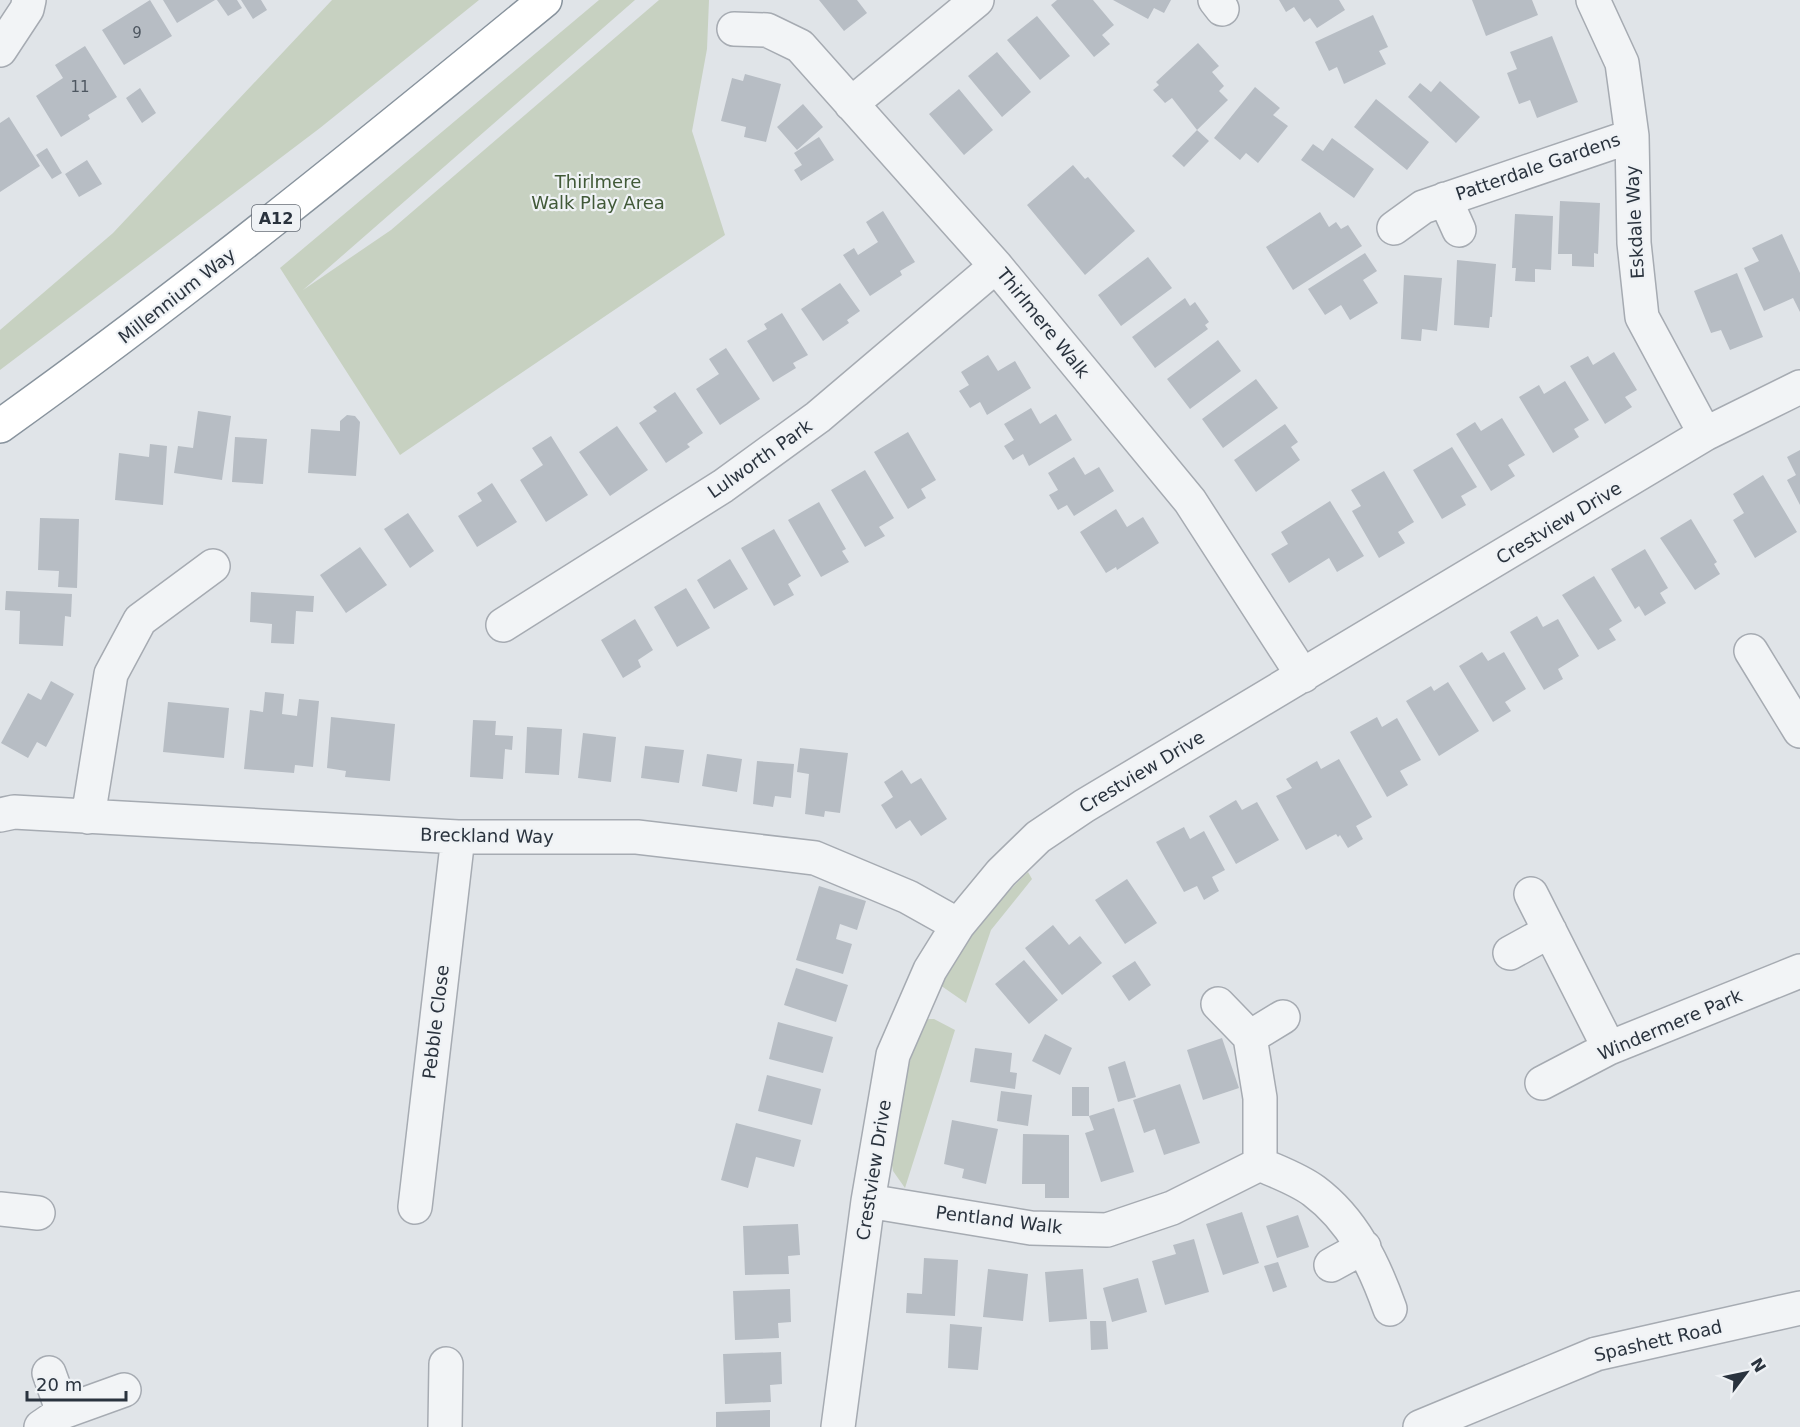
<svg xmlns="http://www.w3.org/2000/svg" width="1800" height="1427" font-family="'DejaVu Sans',sans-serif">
<rect width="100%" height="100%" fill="#e0e4e8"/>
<path fill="#c7d1c1" d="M332 0H479L320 128 0 370V330L113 233Z
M599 0H635L303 290 391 230 659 0H709L707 49 692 131 725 235 400 455 280 268Z
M1028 872 1032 879 991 930 966 1003 940 985C964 942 992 906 1028 872Z
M924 1019H934L955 1030 905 1188 893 1171 891 1160 905 1076Z"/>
<path fill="#b7bdc4" d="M150 0 172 36 124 65 102 30Z
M163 0H215L177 23Z
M217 0H237L242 8 228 16Z
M241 0H261L267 10 253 19Z
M819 0H857L867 13 844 31Z
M1057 0H1093L1114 25 1102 35 1110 44 1094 57 1051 5Z
M1113 0H1171L1164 13 1154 8 1148 19Z
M1279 0H1339L1345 10 1317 28 1310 18 1304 22 1294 7 1286 12Z
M1472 0H1532L1538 15 1486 36Z
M1373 15 1388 47 1379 51 1386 64 1344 84 1337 67 1329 71 1315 42Z
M1037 16 1070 56 1040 80 1007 40Z
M1552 36 1578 102 1537 118 1530 100 1519 104 1513 89 1507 73 1517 69 1510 52Z
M1198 43 1219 66 1212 72 1224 86 1219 91 1228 100 1197 130 1172 98 1165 103 1153 90 1159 85 1156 82Z
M85 46 117 97 88 115 90 119 61 137 36 96 63 78 55 65Z
M997 52 1031 92 1002 117 968 76Z
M745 74 781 84 766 142 744 137 746 127 721 121 732 78 743 81Z
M1440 81 1480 117 1456 143 1408 97 1420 83 1431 92Z
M1255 87 1280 108 1273 115 1288 126 1258 163 1246 153 1240 160 1214 138Z
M140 88 156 113 142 123 126 98Z
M959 89 993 130 964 155 929 114Z
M1376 99 1429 142 1407 170 1354 127Z
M803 104 823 127 797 150 777 127Z
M9 117 40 166 0 192V123Z
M1197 130 1209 141 1184 167 1172 156Z
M819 137 834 160 801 181 794 170 802 165 794 153Z
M1332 138 1374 169 1354 198 1301 160 1313 144 1323 151Z
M47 148 62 173 52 179 36 155Z
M87 160 102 184 79 197 65 174Z
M1073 165 1085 179 1088 177 1135 231 1085 275 1027 205Z
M1560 201 1600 203 1598 254 1594 253V267L1572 266V254H1558Z
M883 211 915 262 900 271 902 275 870 296 843 255 854 248 858 255 878 242 866 222Z
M1320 212 1329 227 1336 222 1341 229 1348 225 1362 246 1293 290 1266 247Z
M1515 214 1553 216 1551 270 1535 269V282L1515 281 1516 268H1512Z
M1782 234 1800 273V312L1793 298 1764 311 1744 268 1759 261 1752 248Z
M1365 253 1377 271 1363 280 1378 303 1350 320 1341 305 1325 315 1308 289Z
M1148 257 1172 288 1121 326 1098 295Z
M1457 260 1496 264 1492 317H1490L1489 328 1454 325Z
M1737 273 1763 337 1730 350 1721 330 1711 333 1694 291Z
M1404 275 1442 278 1437 331 1422 329 1421 341 1401 339Z
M840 283 860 311 847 320 849 323 823 341 801 309Z
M1185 298 1190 306 1195 302 1209 322 1205 325 1208 329 1155 368 1132 337Z
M782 313 808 355 793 363 796 368 773 382 747 341 767 329 764 324Z
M1218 340 1241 371 1190 409 1167 379Z
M726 348 760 399 720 425 696 389 719 374 709 359Z
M1614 352 1637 390 1625 397 1632 407 1605 424 1570 366 1588 356 1593 365Z
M988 355 998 371 1015 361 1031 388 987 415 980 402 970 408 959 391 969 385 961 372Z
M1256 379 1278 408 1223 448 1202 419Z
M1565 381 1589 420 1574 429 1579 437 1553 453 1519 397 1539 385 1544 394Z
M675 392 703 433 687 444 690 447 666 463 639 423 657 411 653 407Z
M1031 408 1040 424 1056 414 1072 440 1029 466 1023 454 1013 460 1004 446 1014 440 1004 424Z
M198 411 231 416 222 480 174 473 178 446 193 448Z
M347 415 355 416 360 422 356 476 308 473 311 429 340 431V421Z
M1502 418 1525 455 1508 465 1515 476 1491 491 1456 434 1475 422 1481 431Z
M1285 424 1298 442 1291 447 1300 460 1256 492 1234 460Z
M617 426 648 470 610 496 579 452Z
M908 432 936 480 921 489 926 498 908 509 874 452Z
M551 436 588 495 546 522 520 480 543 465 532 448Z
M235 437 267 439 263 484 232 482Z
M150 444 167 446 163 505 115 500 119 453 149 457Z
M1452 447 1477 487 1461 496 1466 505 1442 519 1413 470Z
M1800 450V505L1787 480 1796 475 1787 457Z
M1074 457 1085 475 1099 467 1114 491 1074 516 1067 505 1058 510 1049 495 1058 490 1048 473Z
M865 470 894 518 879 527 885 536 865 547 831 490Z
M1384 471 1414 522 1398 532 1405 543 1379 558 1352 511 1361 506 1351 490Z
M1763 475 1797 532 1755 558 1733 520 1744 513 1733 494Z
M492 483 517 522 477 547 458 516 482 501 477 493Z
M1330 501 1364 556 1337 572 1329 558 1289 583 1271 554 1288 544 1281 532Z
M819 502 846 549 842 551 849 562 821 577 788 520Z
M1116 509 1127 527 1143 517 1159 543 1117 570 1116 567 1106 573 1080 532Z
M408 513 434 551 410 568 384 529Z
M40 518 79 519 77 588 58 587 59 571 38 570Z
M1691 519 1717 562 1714 564 1720 574 1695 590 1660 538Z
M774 529 801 576 788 584 794 595 774 606 741 548Z
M360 547 387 585 346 613 320 575Z
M1645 549 1668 588 1660 593 1666 603 1645 616 1639 606 1635 609 1611 569Z
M730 559 748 589 714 609 697 580Z
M1594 576 1622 621 1609 629 1616 640 1598 650 1562 595Z
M686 588 710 628 677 647 654 607Z
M6 591 72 594 71 617 65 616 63 646 19 644 20 611 5 610Z
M251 592 314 596 313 612 296 611 294 644 271 643 272 624 250 622Z
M1537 616 1543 627 1558 619 1579 656 1558 669 1563 679 1544 690 1510 632Z
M635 619 653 650 638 660 641 667 623 678 601 640Z
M1482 652 1488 661 1504 652 1526 689 1505 702 1511 711 1493 722 1459 666Z
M51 681 74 694 46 747 37 742 28 758 1 743 28 693 41 700Z
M1448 682 1479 731 1439 756 1406 701 1431 686 1434 691Z
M265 692 284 694 282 714 297 716 299 699 319 701 313 767 295 765 294 773 244 769 250 710 263 712Z
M168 702 229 708 224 758 163 752Z
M331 717 395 724 390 781 345 777 346 771 327 768Z
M1377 717 1382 727 1397 718 1421 760 1400 771 1408 785 1387 797 1350 732Z
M473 720 496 721 495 735 513 736 512 750 505 749 503 779 470 777Z
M527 727 562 729 559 775 525 773Z
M583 733 616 737 611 782 578 778Z
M645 746 684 750 679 783 641 778Z
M800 748 848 753 840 813 825 811 824 817 805 814 809 774 797 772Z
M707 754 742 759 737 792 702 786Z
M1339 759 1372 817 1356 826 1363 839 1348 848 1340 835 1338 837 1336 834 1306 850 1276 796 1292 788 1286 779 1317 761 1321 769Z
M757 761 794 764 791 798 775 796 773 807 753 804Z
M902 770 911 784 921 778 947 819 921 836 910 820 896 829 881 805 893 797 884 782Z
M1236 800 1242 810 1257 802 1279 840 1236 864 1209 816Z
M1184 827 1190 839 1204 831 1225 870 1212 877 1219 891 1204 900 1197 886 1184 892 1156 842Z
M1127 879 1157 923 1125 944 1095 900Z
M819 886 866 901 857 930 840 924 836 939 852 944 843 974 796 960Z
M1053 925 1069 945 1080 936 1102 963 1062 995 1025 948Z
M1024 960 1058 1000 1029 1024 995 984Z
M1135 961 1151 985 1129 1001 1112 976Z
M796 968 848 985 836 1022 784 1005Z
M778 1022 833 1037 823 1073 769 1059Z
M1045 1034 1072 1048 1060 1075 1032 1061Z
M1222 1038 1239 1088 1203 1100 1187 1050Z
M975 1048 1012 1053 1010 1072 1017 1073 1015 1089 970 1082Z
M1125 1061 1136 1097 1118 1102 1108 1067Z
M767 1075 821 1089 812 1125 758 1111Z
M1180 1084 1200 1143 1164 1155 1155 1129 1144 1133 1133 1100Z
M1072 1087H1089V1116H1072Z
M1001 1091 1032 1095 1028 1126 997 1121Z
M1114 1108 1134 1172 1101 1182 1085 1133 1094 1130 1089 1116Z
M952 1120 998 1129 986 1184 962 1178 964 1169 944 1164Z
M736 1123 801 1140 794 1167 756 1157 748 1188 721 1180Z
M1023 1134 1069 1135V1198H1045V1184H1022Z
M1242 1212 1259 1263 1223 1275 1206 1224Z
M1298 1215 1309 1247 1277 1258 1266 1226Z
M798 1224 800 1255 788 1256 789 1274 745 1275 743 1226Z
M1194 1239 1209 1292 1165 1305 1152 1261 1176 1254 1173 1245Z
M924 1258 958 1260 955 1316 906 1313 907 1293 922 1294Z
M1278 1262 1287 1287 1273 1292 1264 1266Z
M988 1269 1028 1274 1023 1321 983 1317Z
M1083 1269 1087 1319 1049 1322 1045 1272Z
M1138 1278 1147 1312 1112 1322 1103 1288Z
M790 1289 791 1322 778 1323 779 1338 735 1340 733 1291Z
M1090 1321H1106L1108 1349 1091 1350Z
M950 1324 982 1327 978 1370 948 1368Z
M781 1352 782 1384 770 1385 771 1402 725 1404 723 1354Z
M770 1410V1427H716V1412Z"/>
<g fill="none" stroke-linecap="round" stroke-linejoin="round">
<g stroke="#a6abb2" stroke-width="36">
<path id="minor" d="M1215 0 1222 9
M1593 0 1622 63 1632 136 1634 243 1642 317 1705 434
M734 29 767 30 800 46 996 266 1190 501 1303 676
M0 50 27 9 29 0
M851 104 977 0
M1445 199 1459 230
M1394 228 1423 207 1632 136
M503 625 723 486 818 417 996 266
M1751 651 1800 731
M0 815 14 812 458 837H637L815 858 908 897 958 925
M88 817 111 674 140 620 213 566
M1531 894 1609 1048
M1510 953 1550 931
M1218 1004 1250 1037 1260 1098V1164C1277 1172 1298 1179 1314 1191 1353 1220 1374 1264 1390 1309
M1250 1037 1283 1017
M1542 1083 1609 1048 1800 971
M868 1201 1031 1228 1107 1230 1172 1208 1260 1164
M415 1207 458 837
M0 1209 38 1213
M1331 1265 1364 1247
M49 1373 63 1412
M41 1427 63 1412 124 1390
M445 1427 446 1364
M838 1427 868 1201 893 1055 930 970 958 925 1001 873 1038 837 1084 806 1705 434 1800 387
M1420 1427 1596 1354 1800 1308"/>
</g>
<g stroke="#88939d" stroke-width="36">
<path id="trunk" d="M0 426C188 292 367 146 545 0"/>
</g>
<use href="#minor" stroke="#f2f4f6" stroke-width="33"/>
<use href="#trunk" stroke="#fff" stroke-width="33"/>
</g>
<g text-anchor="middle" stroke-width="4.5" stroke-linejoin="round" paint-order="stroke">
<g font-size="15" fill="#4d5660">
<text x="137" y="38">9</text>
<text x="80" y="92">11</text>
</g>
<rect fill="#eff2f5" stroke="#656c75" stroke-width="1.5" x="252" y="205" width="48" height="26" rx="4.5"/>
<g font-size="16" font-weight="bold" fill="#2a333e">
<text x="276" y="224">A12</text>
</g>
<g font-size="18" fill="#2a333e" stroke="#eff2f5">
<text transform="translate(1538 167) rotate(-19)" y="6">Patterdale Gardens</text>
<text transform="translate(1635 222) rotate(-93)" y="6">Eskdale Way</text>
<text transform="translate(177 296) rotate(-38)" y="6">Millennium Way</text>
<text transform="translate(1043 323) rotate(51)" y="6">Thirlmere Walk</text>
<text transform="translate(760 459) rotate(-35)" y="6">Lulworth Park</text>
<text transform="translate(1559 523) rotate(-31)" y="6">Crestview Drive</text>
<text transform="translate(1142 772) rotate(-31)" y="6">Crestview Drive</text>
<text transform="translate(487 836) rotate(1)" y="6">Breckland Way</text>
<text transform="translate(436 1022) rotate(-83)" y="6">Pebble Close</text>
<text transform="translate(1670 1025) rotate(-23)" y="6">Windermere Park</text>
<text transform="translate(874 1170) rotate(-81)" y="6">Crestview Drive</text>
<text transform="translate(999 1220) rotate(7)" y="6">Pentland Walk</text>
<text transform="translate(1658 1341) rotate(-13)" y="6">Spashett Road</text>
</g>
<g font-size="18" fill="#415938" stroke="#eff2f5">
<text x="598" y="188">Thirlmere<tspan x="598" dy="21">Walk Play Area</tspan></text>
</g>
</g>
<g transform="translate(1746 1373) rotate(58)" stroke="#eff2f5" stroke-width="4.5" paint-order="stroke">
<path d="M0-4.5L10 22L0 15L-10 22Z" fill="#2a333e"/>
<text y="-9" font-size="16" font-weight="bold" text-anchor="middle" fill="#2a333e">N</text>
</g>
<path d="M27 1391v9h99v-9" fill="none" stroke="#2a333e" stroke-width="3"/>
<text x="36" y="1391" font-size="18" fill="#2a333e" stroke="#eff2f5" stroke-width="4.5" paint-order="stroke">20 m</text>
</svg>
